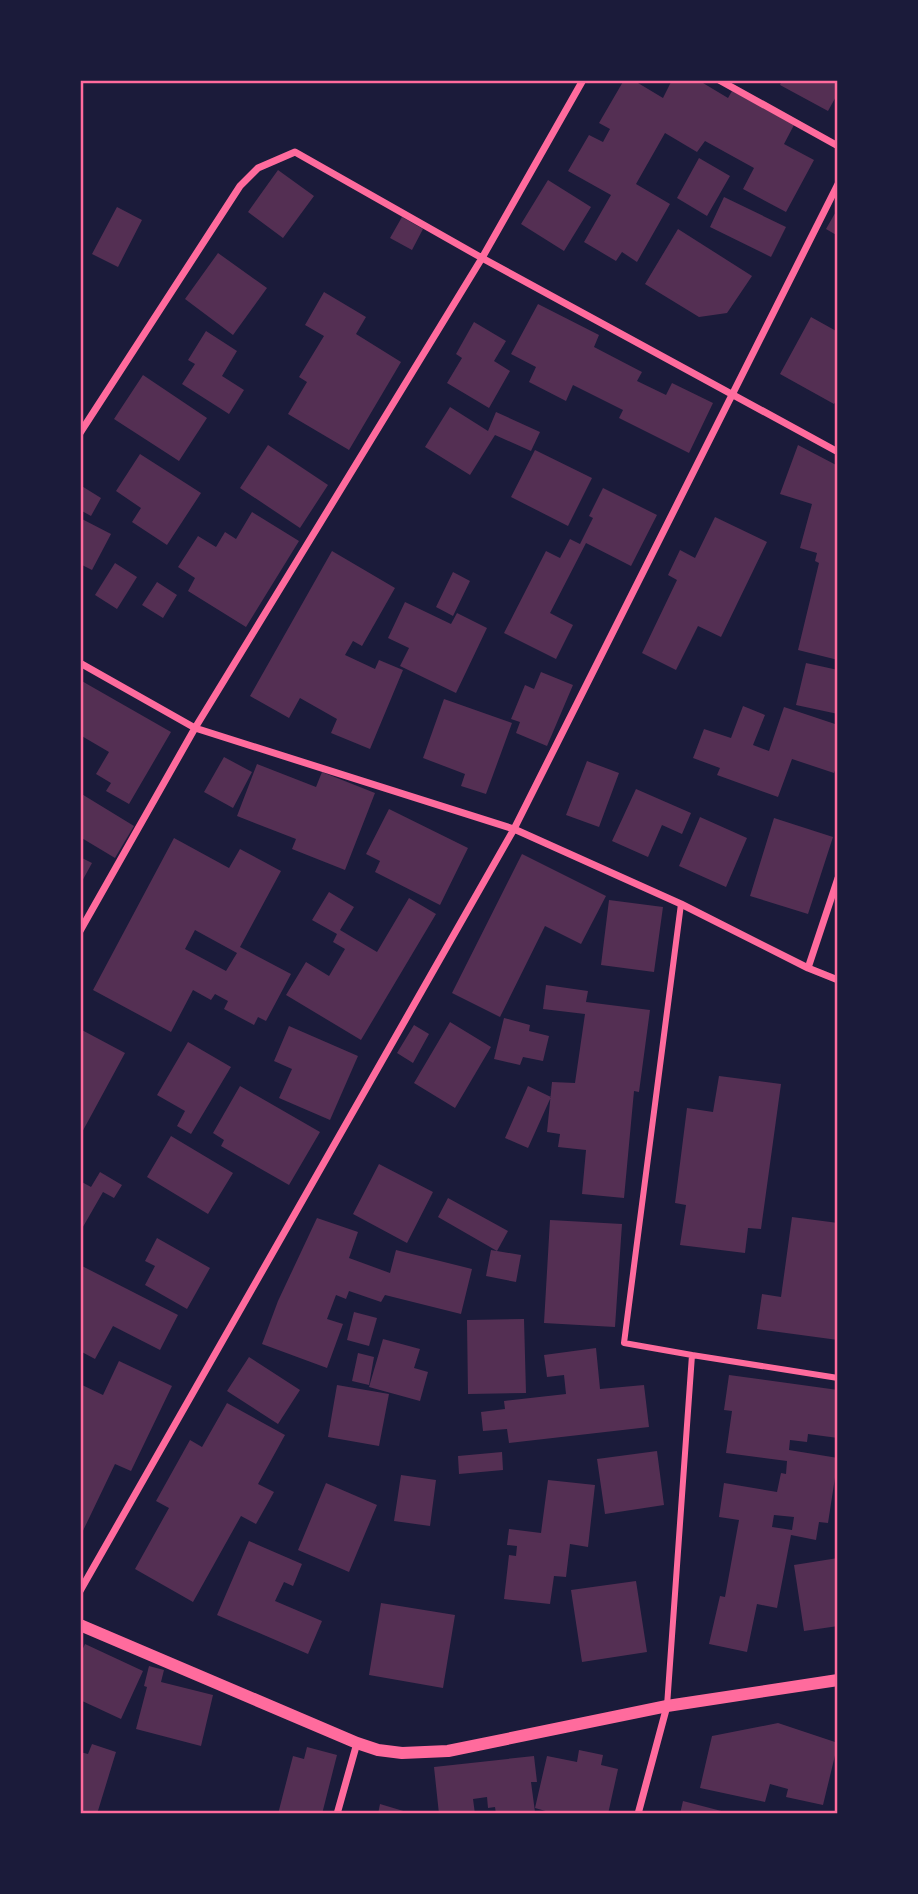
<svg xmlns="http://www.w3.org/2000/svg" width="918" height="1894" font-family="Barlow,sans-serif">
<rect width="100%" height="100%" fill="#1b1b3a"/>
<path fill="#542f53" fill-rule="evenodd" d="M624 80H633L663 98 672 80H698L728 98 732 91 794 125 784 144 814 160 786 212 743 189 754 168 705 141 697 152 665 133 636 184 670 204 637 262 622 252 616 261 584 242 611 195 568 171 589 135 603 142 610 129 599 123Z
M782 80H838V93L828 111 780 85Z
M699 158 730 176 707 216 677 198Z
M278 170 314 196 283 238 248 212Z
M548 180 591 207 564 251 521 224Z
M724 197 786 227 771 257 710 227Z
M117 207 142 220 118 267 92 254Z
M838 208V236L826 229Z
M402 217 423 229 412 250 390 238Z
M678 229 752 276 727 313 699 317 645 284Z
M218 253 267 288 233 335 185 299Z
M324 292 366 317 356 334 401 362 349 450 288 414 307 382 299 377 324 336 305 325Z
M538 304 599 335 594 347 642 372 637 381 666 395 672 383 713 403 689 453 619 418 623 410 573 385 566 401 529 382 536 367 511 354Z
M811 317 838 332V398L834 404 780 374Z
M474 322 506 341 494 361 510 371 489 408 447 383 462 358 456 354Z
M206 331 237 351 222 376 244 390 229 414 182 384 195 364 188 360Z
M143 375 207 418 179 461 114 419Z
M450 407 488 431 496 412 540 432 531 451 495 435 470 475 425 447Z
M268 445 328 485 300 528 240 488Z
M798 445 838 466V660L798 650 819 563 815 561 817 553 800 548 812 504 780 494Z
M535 450 592 478 568 526 511 497Z
M140 454 201 493 167 545 132 522 141 508 116 491Z
M80 485 101 498 91 516 80 510Z
M603 488 657 515 631 566 586 543 550 613 573 625 556 659 504 633 546 551 560 558 570 539 580 544 593 518 589 516Z
M252 512 299 541 246 627 188 591 195 578 178 567 198 536 216 547 225 532 236 539Z
M715 517 767 542 721 637 698 626 676 670 642 653 677 580 668 575 680 550 695 558Z
M80 518 111 534 92 570 80 564Z
M332 551 395 588 362 646 353 641 345 655 375 669 379 660 403 670 370 749 331 733 337 719 300 698 289 718 250 696Z
M115 563 137 577 117 609 95 595Z
M453 572 470 581 453 616 436 607Z
M157 582 177 595 163 618 142 605Z
M405 602 451 624 457 613 487 628 456 693 400 666 409 648 388 638Z
M806 663 838 670V714L796 705Z
M541 672 573 685 547 746 516 733 520 722 511 719 525 685 534 689Z
M80 680 171 732 129 804 106 791 111 783 96 774 109 752 80 735Z
M444 699 512 723 486 794 461 786 465 774 423 758Z
M743 706 765 715 753 745 769 751 784 707 838 725V763L834 773 792 759 778 797 717 775 720 768 693 758 704 729 731 738Z
M224 757 252 772 233 808 204 792Z
M587 761 619 773 599 827 566 815Z
M257 764 316 787 322 772 375 793 345 870 292 849 296 839 237 816Z
M636 789 691 813 682 834 662 825 648 857 612 841Z
M80 793 134 826 115 858 80 837Z
M389 809 468 848 440 905 375 872 380 861 366 854Z
M700 817 747 838 726 887 679 866Z
M774 818 833 837 808 914 750 896Z
M174 838 229 868 240 849 281 871 240 947 291 974 266 1021 258 1017 254 1025 224 1009 228 1001 215 994 211 1000 193 990 171 1032 93 990ZM195 930 237 953 226 971 185 949Z
M522 854 606 896 581 944 545 926 500 1017 452 993Z
M80 857 92 863 80 885Z
M329 892 354 907 340 930 377 952 409 898 436 914 361 1040 286 995 306 962 329 976 345 949 333 942 337 934 312 920Z
M609 900 663 907 654 972 601 965Z
M546 985 588 991 586 1002 650 1010 639 1092 634 1091 624 1198 582 1194 586 1150 558 1147 560 1134 547 1132 552 1082 575 1083 585 1014 543 1009Z
M504 1018 530 1025 529 1031 549 1036 543 1061 523 1057 520 1065 494 1059Z
M450 1022 491 1047 455 1108 414 1083Z
M414 1025 429 1034 413 1063 397 1053Z
M289 1026 358 1056 330 1120 279 1098 292 1069 274 1061Z
M80 1029 125 1053 80 1136Z
M188 1042 231 1067 191 1134 177 1126 185 1111 157 1095Z
M719 1076 781 1084 761 1229 748 1228 745 1253 680 1245 686 1205 675 1203 687 1108 713 1112Z
M240 1086 320 1132 289 1185 221 1146 224 1140 213 1133Z
M528 1086 551 1097 528 1148 505 1138Z
M171 1136 233 1173 208 1214 147 1177Z
M379 1164 433 1192 407 1243 353 1214Z
M100 1172 122 1185 114 1198 103 1192 80 1232V1181L91 1187Z
M448 1198 508 1231 497 1251 438 1217Z
M792 1217 838 1223V1340L757 1329 762 1294 781 1297Z
M317 1218 358 1232 349 1258 390 1273 396 1250 472 1269 461 1314 385 1295 381 1302 349 1291 346 1299 336 1295 327 1319 343 1324 327 1368 262 1344 278 1301Z
M550 1220 622 1224 615 1327 544 1323Z
M157 1238 210 1268 187 1309 145 1285 155 1266 145 1261Z
M491 1250 521 1255 516 1282 486 1276Z
M80 1265 178 1315 160 1350 113 1326 95 1359 80 1351Z
M354 1312 377 1318 369 1346 347 1340Z
M524 1319 526 1393 468 1394 467 1320Z
M383 1339 420 1349 414 1368 428 1372 420 1401 369 1387Z
M596 1348 600 1389 644 1385 649 1427 509 1443 507 1429 483 1431 481 1412 505 1409 504 1401 566 1394 564 1375 547 1377 544 1355Z
M358 1353 374 1357 369 1385 352 1381Z
M249 1357 300 1390 278 1424 227 1391Z
M119 1361 172 1386 131 1471 115 1464 80 1537V1384L103 1395Z
M729 1375 838 1390V1438L808 1434 807 1442 790 1440 789 1450 838 1458 828 1523 819 1522 816 1540 791 1535 777 1608 757 1604 747 1652 709 1644 720 1596 725 1597 739 1520 719 1517 724 1483 777 1492 781 1473 786 1474 787 1461 726 1453 732 1411 724 1410ZM774 1515 794 1517 792 1530 772 1527Z
M337 1385 389 1394 379 1446 328 1437Z
M227 1403 285 1435 258 1484 274 1492 256 1524 241 1516 193 1602 135 1569 169 1508 156 1501 190 1440 202 1447Z
M657 1451 664 1505 605 1514 597 1459Z
M502 1452 503 1470 459 1474 458 1456Z
M401 1475 436 1480 430 1526 394 1521Z
M548 1480 595 1485 588 1547 570 1544 566 1577 554 1576 550 1604 504 1599 509 1555 516 1556 517 1546 507 1545 509 1529 541 1533Z
M326 1483 377 1505 349 1572 298 1550Z
M249 1541 302 1564 293 1586 284 1582 275 1601 322 1621 308 1654 217 1615Z
M838 1558V1626L804 1631 794 1565Z
M636 1581 647 1652 582 1662 571 1590Z
M381 1603 455 1615 443 1688 369 1675Z
M85 1644 143 1671 121 1719 80 1700V1655Z
M149 1666 164 1670 161 1682 213 1695 201 1746 136 1729 147 1687 144 1686Z
M778 1723 838 1743 823 1805 786 1797 788 1789 770 1784 765 1802 700 1788 712 1736Z
M92 1744 116 1752 97 1814H80V1752L88 1754Z
M307 1747 337 1755 322 1814H278L293 1756 304 1759Z
M579 1750 603 1755 601 1765 618 1769 608 1814H548L549 1812 535 1808 547 1756 577 1762Z
M534 1756 537 1782H531L535 1812 496 1814 495 1807 488 1808 487 1797 473 1799 475 1814H439L434 1767Z
M683 1801 729 1813V1814H680Z
M380 1804 410 1813V1814H378Z"/>
<g fill="none" stroke-linecap="round" stroke-linejoin="round">
<path stroke="#ff6b9d" stroke-width="6" d="M692 1355 838 1378
M667 1706 692 1355 624 1343 681 904"/>
<path stroke="#ff6b9d" stroke-width="7" d="M719 80 838 146
M80 433 240 186 258 168 295 152 482 258 838 452
M80 663 195 728 514 829 681 904 808 968 838 980
M80 931 195 728 482 258 583 80
M808 968 838 878
M80 1591 514 829 838 184
M337 1814 357 1743
M638 1814 667 1706"/>
<path stroke="#ff6b9d" stroke-width="12" d="M80 1625 357 1743 378 1750 402 1753 448 1751 667 1706 838 1680"/>
</g>
<rect width="918" height="1894" fill="none" stroke="#1b1b3a" stroke-width="164"/>
<rect x="82" y="82" width="754" height="1730" fill="none" stroke="#ff6b9d" stroke-width="2.5"/>
</svg>
